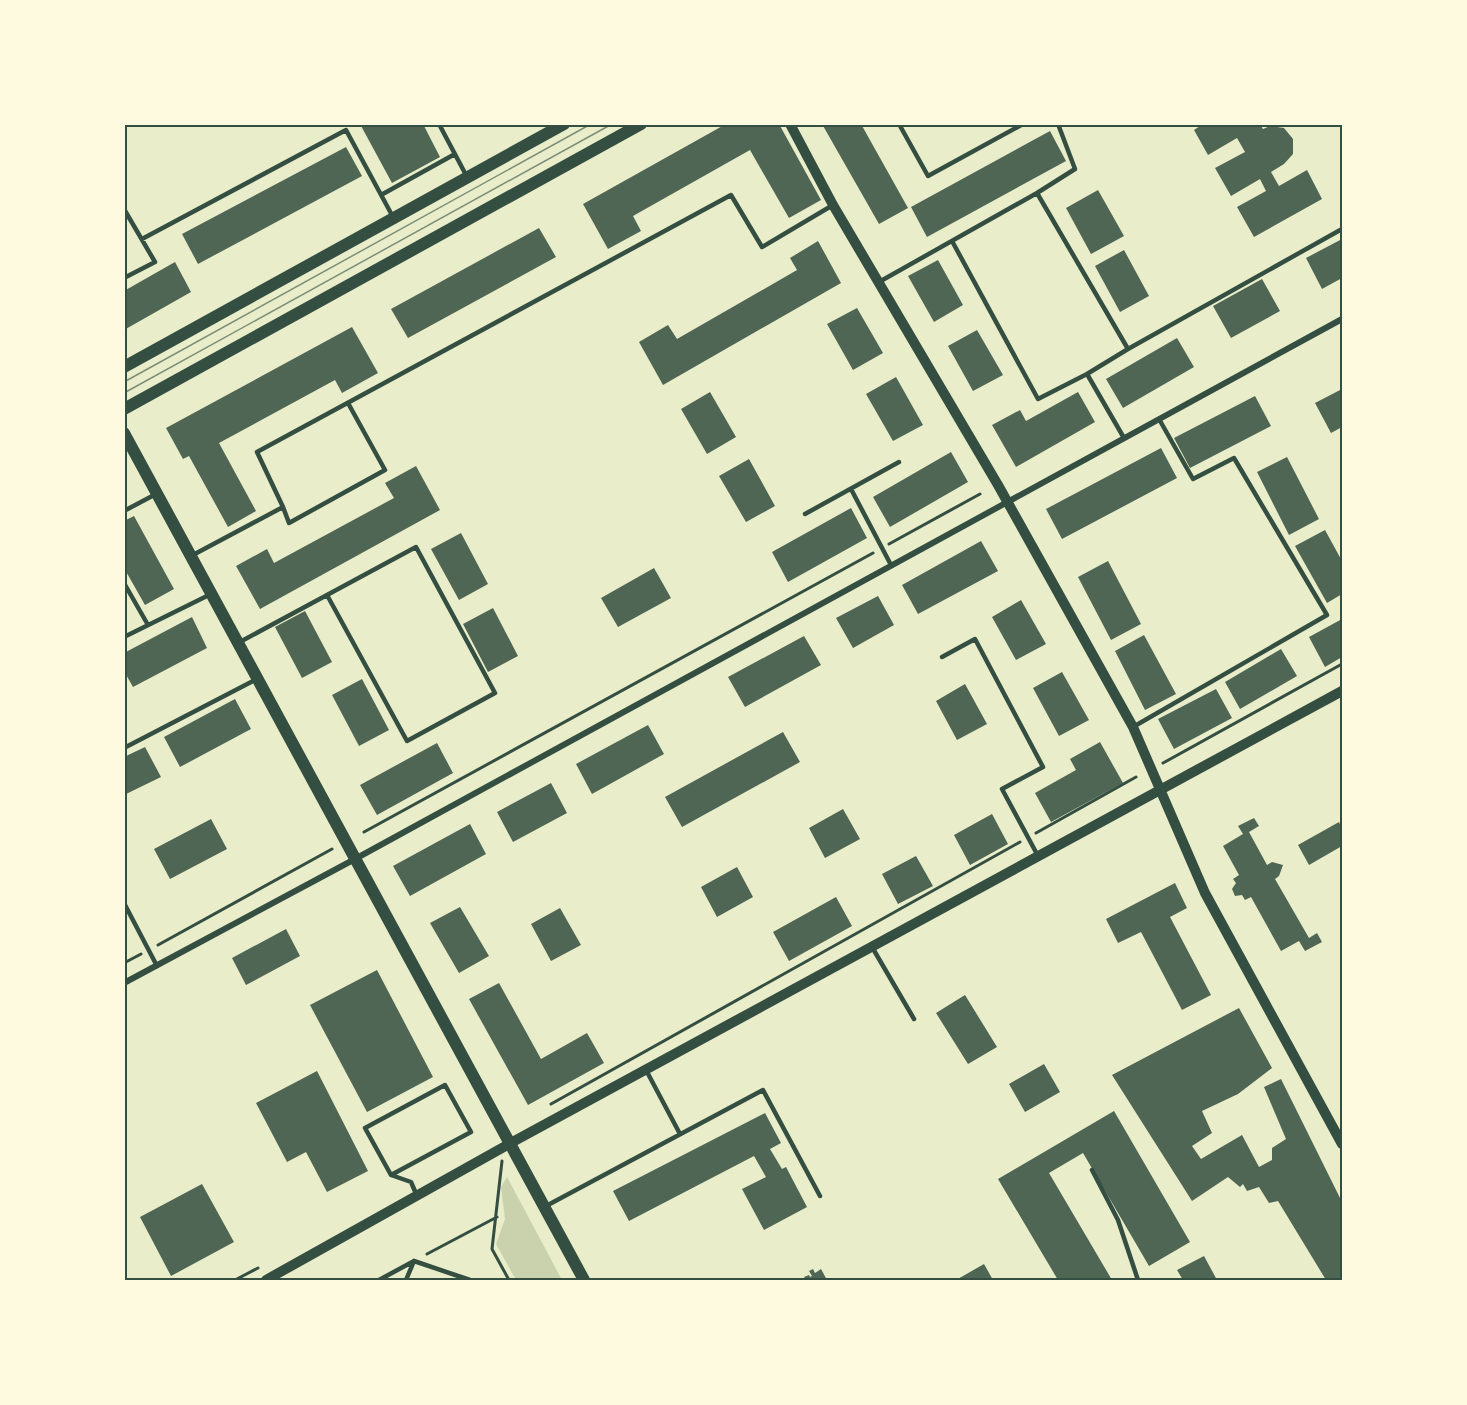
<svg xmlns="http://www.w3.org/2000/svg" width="1467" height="1405" font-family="'Source Sans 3',sans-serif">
<rect width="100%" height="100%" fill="#e9edc9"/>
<path fill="#cad2ad" d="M507 1177 562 1280H516L496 1244 505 1219 501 1187Z"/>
<path fill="#4f6655" d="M360 124H423L440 157 392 183Z
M726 124H779L821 200 789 218 750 150 633 216 641 231 608 249 583 204Z
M822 124H861L908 208 879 224Z
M1203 124H1260L1263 129 1270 126 1284 128 1293 139V154L1284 164 1271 172 1279 186 1307 170 1322 199 1254 237 1237 207 1266 191 1260 179 1231 196 1215 168 1245 152 1237 138 1208 155 1194 130Z
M1050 131 1066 161 927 237 911 207Z
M346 147 362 176 198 264 182 234Z
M1098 190 1124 236 1091 254 1066 208Z
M539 228 556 257 408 338 391 309Z
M1342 239V278L1322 289 1306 258Z
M818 241 841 283 663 385 639 342 668 325 677 339 797 270 790 258Z
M1124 250 1149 296 1120 312 1095 266Z
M938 260 963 305 934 322 908 276Z
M175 262 191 292 124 330V291Z
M1262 279 1280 311 1231 338 1213 306Z
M857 308 883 353 853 370 827 324Z
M352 327 378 373 342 393 335 380 219 443 256 511 228 527 189 456 183 459 166 428Z
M977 330 1003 375 973 391 948 346Z
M1177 338 1194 367 1123 408 1106 379Z
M896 377 923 425 893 441 866 394Z
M1342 389V427L1331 433 1315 403Z
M710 392 736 437 707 454 681 409Z
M1078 392 1095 422 1016 467 992 425 1020 410 1026 421Z
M1255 396 1271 426 1190 468 1174 438Z
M1161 448 1177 478 1062 539 1046 509Z
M951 452 968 482 890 527 873 497Z
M1287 457 1319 519 1289 535 1257 472Z
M749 459 775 506 746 522 719 476Z
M416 466 440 510 260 609 236 566 267 549 274 563 394 498 385 483Z
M851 508 867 538 788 582 772 552Z
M134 516 174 589 145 605 124 568V521Z
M1325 530 1342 561V594L1327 603 1295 546Z
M461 533 488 584 459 600 431 549Z
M981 541 998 571 918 614 902 585Z
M1108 561 1141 624 1111 640 1078 577Z
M654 568 671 598 618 627 601 598Z
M878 596 894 625 853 648 836 618Z
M1021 600 1046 644 1016 660 992 617Z
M493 608 518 656 488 672 463 624Z
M305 611 332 662 302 678 275 627Z
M192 617 207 648 133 687 124 671V653Z
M1342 619V657L1325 667 1309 637Z
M1144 635 1176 694 1145 710 1115 651Z
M804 636 821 665 745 707 728 677Z
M1281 649 1297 676 1240 709 1225 682Z
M1062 672 1089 720 1059 736 1033 688Z
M362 679 389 730 359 746 332 695Z
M965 684 987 724 957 740 936 701Z
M1216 689 1232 718 1174 749 1158 719Z
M235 699 251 729 180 767 164 737Z
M648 725 664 754 592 794 576 764Z
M783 732 800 762 682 827 665 797Z
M1100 742 1123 783 1051 822 1035 793 1076 770 1070 759Z
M437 743 453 773 377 815 360 785Z
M145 747 161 777 124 795V757Z
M551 783 567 813 513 842 497 812Z
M843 809 860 839 825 858 809 828Z
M992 814 1008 844 970 865 954 835Z
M1254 818 1259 826 1249 832 1267 865 1272 862 1283 865 1279 876 1275 879 1309 938 1317 933 1322 942 1305 951 1299 941 1281 951 1251 897 1245 900 1242 895 1235 896 1232 889 1236 883 1233 879 1239 875 1223 846 1243 834 1238 826Z
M211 819 227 849 170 879 154 849Z
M1339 822 1342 829V846L1309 865 1298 845Z
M470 824 486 854 410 896 393 866Z
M916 856 933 886 898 904 882 874Z
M737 867 753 897 717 917 701 887Z
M1175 883 1187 908 1170 917 1211 995 1182 1010 1141 932 1118 943 1106 919Z
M836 897 852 926 789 961 773 932Z
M460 907 489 956 459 973 430 923Z
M560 908 581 945 551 961 531 924Z
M286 929 300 956 246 985 232 958Z
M377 970 433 1077 367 1112 310 1005Z
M499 983 541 1059 587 1033 604 1063 528 1105 469 999Z
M965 995 997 1047 968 1064 936 1013Z
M1239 1008 1272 1068 1238 1094 1202 1111 1212 1133 1192 1146 1201 1159 1242 1135 1259 1167 1272 1160V1148L1286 1139 1264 1087 1281 1079 1342 1202V1280H1326L1278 1201 1269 1203 1259 1187 1247 1191 1243 1184 1240 1187 1228 1177 1192 1201 1112 1075Z
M1044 1064 1060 1092 1025 1112 1009 1084Z
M317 1071 368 1171 327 1192 306 1152 287 1162 256 1103Z
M1114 1111 1190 1242 1149 1266 1083 1153 1049 1173 1112 1280H1058L998 1179Z
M765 1113 781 1143 770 1149 782 1169 786 1167 807 1207 764 1230 742 1189 766 1177 754 1156 629 1221 613 1191Z
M202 1184 234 1242 171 1276 140 1217Z
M1204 1256 1217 1280H1183L1177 1270Z
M984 1264 993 1280H956Z
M813 1269 815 1273 821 1269 827 1280H806L804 1277 809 1275 810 1277 812 1276 809 1271Z"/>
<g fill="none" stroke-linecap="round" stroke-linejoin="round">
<path stroke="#344e41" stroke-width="3" d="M889 544 980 494
M1163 763 1342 664
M364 832 873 553
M1036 833 1136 777
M158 945 332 849
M124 963 141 954
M551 1104 1020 842
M502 1161 492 1249 509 1280
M427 1254 497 1217
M235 1280 258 1268"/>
<path stroke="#344e41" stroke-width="4.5" d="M439 124 466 175
M899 124 928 176 1023 124
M1037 193 1128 349 1087 374 1124 438
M381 195 455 154
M124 209 155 262 124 278
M142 239 346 130 393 217
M952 241 1038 399 1087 374
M879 282 1037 193 1075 169 1058 124
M1128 349 1342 229
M851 489 891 565
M283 507 289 523 385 470 348 403
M124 511 156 494
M805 514 899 462
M191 556 283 507 257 452 731 195 762 247 833 205
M124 583 148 625
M124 637 209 595
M238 643 327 595 407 741 495 693 416 547 327 595
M942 657 975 639 1043 767 1002 789 1038 856
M1133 727 1327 615 1234 458 1193 479 1159 419
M124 748 255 680
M124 903 157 966
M872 947 914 1019
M646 1070 680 1134
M1092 1170 1118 1220 1138 1280
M391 1175 471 1132 445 1085 365 1128 391 1175 411 1182 417 1196
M546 1206 763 1090 820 1196
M379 1280 414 1261 470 1280
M406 1280 414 1261"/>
<path stroke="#344e41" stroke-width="6" d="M124 983 355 859 1342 319"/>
<path stroke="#344e41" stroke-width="10" d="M790 124 833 205 998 485 1133 727 1205 893 1342 1144
M266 1280 509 1144 1342 691"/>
<path stroke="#344e41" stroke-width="12" d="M124 367 564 124
M124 409 641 124
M124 433 584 1280"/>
<path stroke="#7c8e77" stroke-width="1.5" d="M124 382 591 124
M124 393 612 124"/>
</g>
<rect width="1467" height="1405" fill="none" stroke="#fefae0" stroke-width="252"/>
<rect x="126" y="126" width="1215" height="1153" fill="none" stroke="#344e41" stroke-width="2"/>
</svg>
